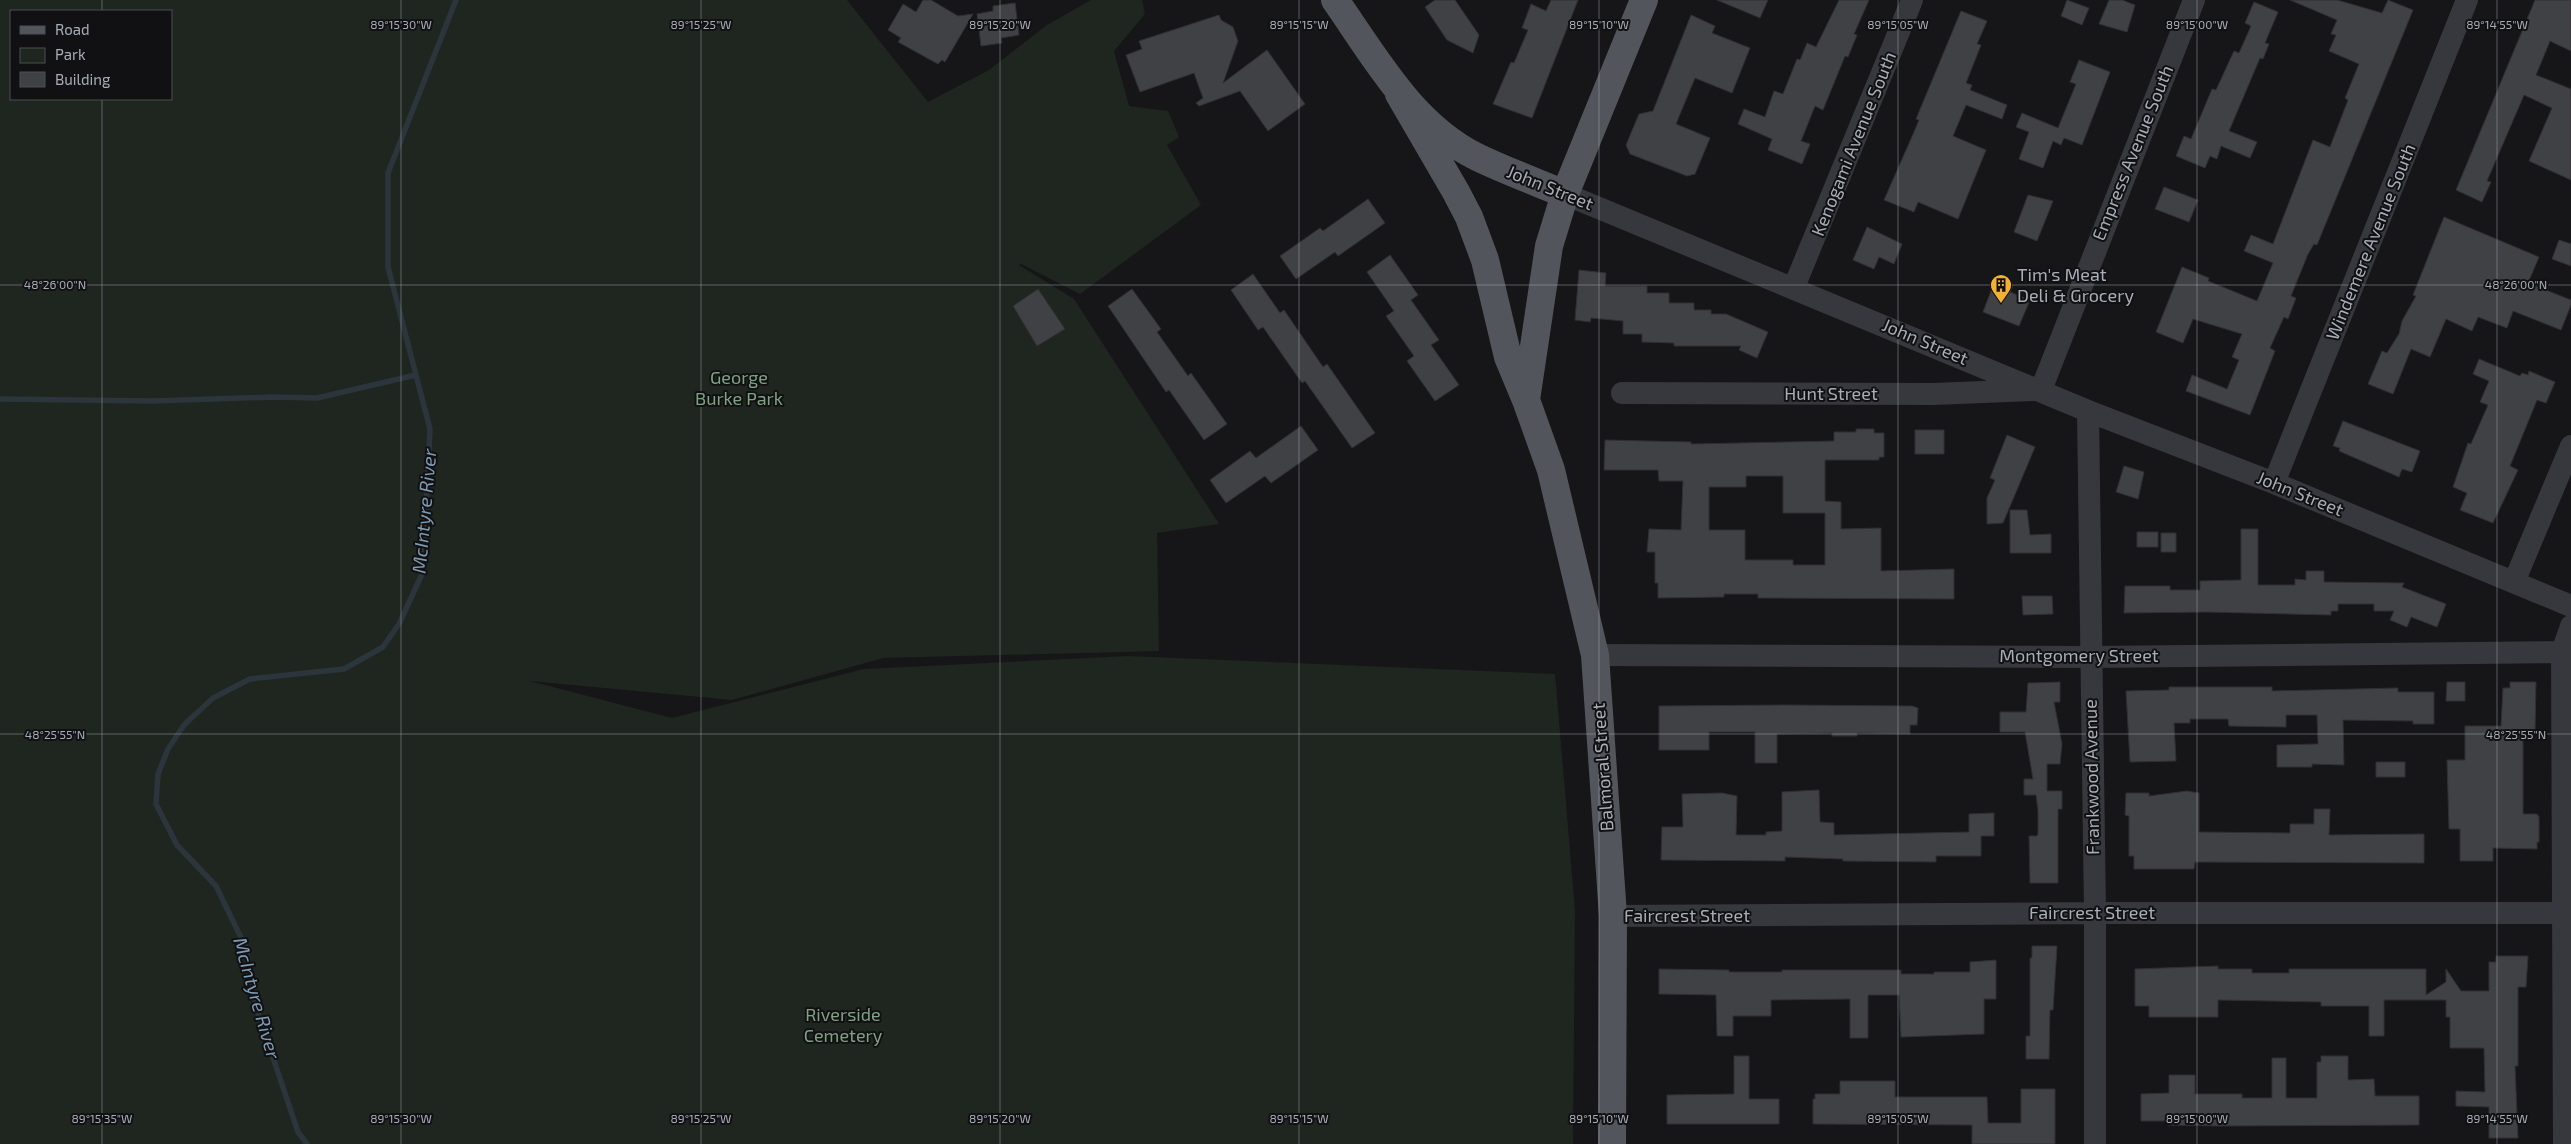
<svg xmlns="http://www.w3.org/2000/svg" width="2571" height="1144" font-family="'Exo 2',sans-serif">
<rect width="100%" height="100%" fill="#161618"/>
<path fill="#1e261f" fill-rule="evenodd" d="M0 0H847L928 102 989 70 1047 25 1091 0H1142L1145 14 1114 51 1129 106 1168 111 1179 137 1167 145 1201 205 1080 294 1021 264 1019 265 1074 299 1219 524 1157 533 1159 651 883 658 732 700 530 681 672 718 864 669 1127 656 1555 674 1575 910 1573 1144H0ZM11 11H171V99H11Z"/>
<g fill="none" stroke-linecap="round" stroke-linejoin="round">
<path stroke="#2c353c" stroke-width="5.5" d="M0 399 153 401 273 397 317 398 416 375
M307 1144 298 1132 257 1010 246 948 216 886 177 845 156 804 158 774 168 749 184 725 213 698 250 679 344 669 383 647 399 624 423 572 430 429 388 267V173L456 0"/>
</g>
<path fill="#404145" stroke="#303034" fill-rule="evenodd" d="M923 0H931L958 16 973 14 945 62 942 60 938 64 898 42 901 38 888 30 903 4 916 12Z
M1435 0H1455L1479 35 1473 53 1447 40 1425 7Z
M1551 0H1578L1532 118 1493 104 1511 62 1514 63 1528 30 1522 28 1531 4 1546 11Z
M1717 0H1768L1760 18Z
M1839 0H1869L1854 34 1857 35 1848 57 1845 56 1823 110 1815 106 1801 141 1810 144 1802 164 1768 150 1772 139 1738 124 1744 109 1765 117 1774 91 1783 94 1797 59 1800 60 1807 43 1816 47Z
M2067 0 2089 8 2082 25 2061 16Z
M2109 0H2122L2135 5 2127 32 2099 24Z
M2290 0H2337L2382 13 2388 0 2413 10 2317 245 2314 244 2308 254 2291 296 2296 298 2288 319 2284 317 2270 348 2275 351 2250 415 2186 391 2192 375 2227 389 2239 360 2232 357 2242 334 2193 319 2183 343 2156 332 2182 267 2209 278 2208 281 2257 301 2273 263 2244 251 2251 235 2273 244 2313 140 2330 147 2348 100 2345 98 2359 64 2329 51 2336 35 2331 34 2337 20Z
M2535 0H2571V51L2550 41 2536 75 2571 89V180L2529 161 2552 108 2524 95 2487 181 2491 182 2482 202 2456 190Z
M2254 2 2278 12 2265 43 2269 44 2263 59 2260 58 2229 131 2257 142 2250 158 2221 146 2217 159 2210 156 2205 168 2176 156 2184 136 2191 139 2212 89 2216 90 2234 51 2239 53 2251 26 2245 23Z
M1015 3 1019 35 1001 38 1002 43 981 46 977 14 993 11V6Z
M1961 11 1987 21 1977 44 1981 45 1966 83 1972 85 1970 90 2007 105 2002 119 1966 105 1953 136 1986 150 1958 219 1918 202 1914 212 1884 200 1914 132 1919 120 1916 119Z
M1219 15 1221 20 1233 27 1238 41 1223 83 1267 50 1305 104 1268 131 1240 91 1199 106 1196 103 1203 98 1194 73 1140 92 1126 55 1142 49 1139 41Z
M1691 15 1715 26 1712 33 1750 48 1732 93 1695 78 1676 124 1710 138 1695 174 1687 176 1630 154 1626 145 1639 114 1653 111Z
M2079 60 2110 72 2082 145 2064 138 2061 145 2053 141 2043 168 2019 159 2029 132 2016 127 2022 113 2058 128 2076 84 2070 82Z
M2164 187 2198 200 2189 222 2155 209Z
M2028 195 2053 201 2037 241 2014 232Z
M1368 199 1385 223 1338 256 1335 252 1296 279 1280 256 1320 228 1323 231Z
M2444 217 2539 257 2528 283 2571 300V305L2561 330 2513 311 2507 328 2478 317 2472 331 2446 319 2430 357 2411 349 2393 394 2368 384 2382 351 2387 353 2399 334 2402 321 2416 296 2413 295Z
M1867 227 1902 244 1894 264 1879 257 1874 269 1853 260Z
M2559 240 2571 244V266L2552 259Z
M1390 255 1418 295 1411 300 1439 340 1431 345 1459 385 1435 401 1407 361 1414 356 1386 316 1394 311 1367 272Z
M1579 270 1606 273 1605 286H1647V293H1669V303H1694V310H1711V314H1726L1768 332 1757 358 1739 350 1741 346H1674V343L1642 342V334H1623V321L1591 318 1590 322 1575 320Z
M1253 274 1280 313 1284 310 1323 367 1327 364 1375 433 1352 448 1305 381 1302 383 1263 327 1258 330 1231 290Z
M1996 278 2013 285 2010 292 2030 300 2019 326 1983 312Z
M1038 289 1065 329 1037 346 1013 306Z
M1132 289 1161 329 1157 332 1188 376 1191 373 1227 424 1204 440 1169 390 1166 392 1108 306Z
M2479 359 2520 376 2522 373 2528 375 2529 371 2555 382 2546 403 2537 400 2510 466 2518 470 2493 523 2460 510 2467 493 2453 487 2468 443 2471 444 2488 405 2480 402 2489 381 2473 374Z
M2343 421 2420 451 2412 472 2402 469 2399 477 2339 451 2340 448 2333 446Z
M1301 426 1318 450 1271 483 1265 476 1226 503 1210 480 1250 451 1256 458Z
M1856 429H1874V433H1884V457H1879V460H1825V501L1841 502V529L1881 528V571L1954 569V599L1758 598V594H1724V597L1658 598V583H1655V552H1647L1649 529 1681 530 1683 481H1659L1658 470H1604L1605 440 1691 442V444L1834 441V432H1856ZM1746 476H1783V513H1825V565H1793V560H1745V530H1709V487H1746Z
M1915 430H1944V454H1915Z
M2007 435 2035 447 2003 523 1987 524V498L1995 480 1990 478Z
M2124 466 2144 472 2138 499 2116 492Z
M2010 510H2027L2030 535 2051 534V553H2010Z
M2241 529H2258V585H2295V579L2306 580V571H2324V582L2404 583 2402 587 2446 604 2437 627 2411 617 2407 627 2390 620 2394 611H2374V604H2338V611H2331V615L2206 612 2124 613 2125 586H2170V590H2200V581L2241 580Z
M2137 532H2158V547H2137Z
M2161 533H2176V552H2161Z
M2022 596H2052L2053 614 2023 615Z
M2060 682V702H2054L2062 744 2060 764H2047V791H2062V809H2058V883H2030L2029 836H2037L2038 834V810L2036 795H2024V779H2033L2025 732H2000V712H2026L2028 683Z
M2447 682H2465V701H2446Z
M2510 682H2536L2535 733H2523V814H2537L2539 817V842H2537V849L2493 848V861H2460V829H2449L2447 760H2465V726H2501L2503 688H2510Z
M2169 687H2272V691L2398 688V692H2434V724H2413V721L2343 720 2344 765 2312 764V767H2277V745L2318 744 2317 715H2286V727L2229 726 2228 719H2190V723H2174L2176 761 2130 762 2126 691 2169 690Z
M1784 705 1912 706 1918 708 1917 725H1910V734L1857 733V736H1832V733L1777 734V763H1755V732H1709V750H1659V706Z
M2376 762H2405V777H2376Z
M1819 790 1820 822 1834 823V835L1969 832V814L1994 813V836H1981V856H1936V862L1843 861V859L1785 857V861L1661 860 1662 827H1683L1682 794 1722 793 1737 796 1736 835H1766V832L1782 831V792Z
M2187 791 2199 793V832L2290 833V824H2314V809H2330L2329 835 2424 834V863L2195 862 2194 869H2134V856H2129V816L2125 815 2126 793H2149V796Z
M2032 946H2057L2053 1010H2050L2049 1059H2026V1036H2030V958H2032Z
M2496 956H2528L2526 987H2518V1066H2515L2518 1138H2489V1107L2456 1106V1091L2485 1092 2484 1048H2450V1017H2446V1000H2384V1036H2369V1006H2321V1002L2218 1000V1017H2149V1006H2135V969L2218 966V969H2252V973H2289V969H2426V995L2446 982V969L2461 991H2489V962H2496Z
M1996 960V999H1984V1034L1901 1037 1899 995H1868V1038H1850V999L1771 1000V1016H1733V1036H1717L1716 995 1659 994V969L1729 970V972H1782V970H1901V974H1934V972H1970V962Z
M1734 1056H1749V1099H1779V1124H1667V1095L1734 1094Z
M2321 1056H2348V1080L2374 1079 2375 1096H2419V1125L2218 1126 2168 1125V1121H2141V1094L2169 1093V1075H2195V1094H2242V1098H2272V1058H2286V1098H2317V1062H2321Z
M1840 1081H1895V1097H1987L1988 1123H2021V1089H2055V1144H1972V1125L1813 1124V1099H1815V1094H1840Z"/>
<g fill="none" stroke-linecap="round" stroke-linejoin="round">
<path stroke="#37383d" stroke-width="22" d="M1565 194 2088 411 2274 483 2571 606
M1794 287 1912 0
M2041 390 2194 0
M1622 393 1933 394 2033 390
M2088 411 2095 913V1144
M2274 483 2467 0
M2514 582 2571 446
M1595 655 2090 657 2562 652
M1613 916 2095 913H2571
M2564 1144 2562 652 2571 626"/>
<path stroke="#53555c" stroke-width="28" d="M1335 0C1375 57 1412 125 1477 157 1506 171 1536 182 1565 194
M1399 94 1456 192 1469 217 1485 260 1508 357 1526 400 1551 470 1595 655 1613 916 1612 1144
M1526 400 1549 246 1565 194 1644 0"/>
</g>
<path fill="none" stroke="#a8adb8" stroke-width="1" stroke-opacity="0.45" d="M102 0V11M401 0V1144M701 0V1144M1000 0V1144M1299 0V1144M1599 0V1144M1898 0V1144M2197 0V1144M2497 0V1144M102 99V1144M0 285H2571M0 734H2571"/>
<defs>
<g id="building-pin" transform="scale(1.125)"><path d="M0 17L-7.5 6A9.5 9.5 0 1 1 7.5 6Z" fill="#f2b134" stroke="#111113"/><path d="M-4-6H4V6H1V3H-1V6H-4ZM-2.5-4.3h1.7v1.8h-1.7ZM.8-4.3h1.7v1.8H.8ZM-2.5-1h1.7V.8h-1.7ZM.8-1h1.7V.8H.8Z" fill="#111"/></g>
</defs>
<g fill-rule="evenodd">
<use href="#building-pin" x="2001" y="285"/>
</g>
<g text-anchor="middle" stroke-width="4" stroke-linejoin="round" paint-order="stroke">
<g font-size="18" fill="#a8adb8" stroke="#111113">
<text transform="translate(1854 144) rotate(-68)" y="6">Kenogami Avenue South</text>
<text transform="translate(2133 153) rotate(-68)" y="6">Empress Avenue South</text>
<text transform="translate(1550 188) rotate(22)" y="6">John Street</text>
<text transform="translate(2371 242) rotate(-68)" y="6">Windemere Avenue South</text>
<text transform="translate(1925 342) rotate(23)" y="6">John Street</text>
<text x="1831" y="400">Hunt Street</text>
<text transform="translate(2300 494) rotate(22)" y="6">John Street</text>
<text x="2079" y="662">Montgomery Street</text>
<text transform="translate(1603 767) rotate(-94)" y="6">Balmoral Street</text>
<text transform="translate(2092 777) rotate(-91)" y="6">Frankwood Avenue</text>
<text x="2092" y="919">Faircrest Street</text>
<text x="1687" y="922">Faircrest Street</text>
</g>
<g font-size="18" fill="#a8adb8" stroke="#111113" text-anchor="start">
<text x="2017" y="281">Tim's Meat<tspan x="2017" dy="21">Deli &amp; Grocery</tspan></text>
</g>
<g font-size="18" fill="#7fa381" stroke="#111113">
<text x="739" y="384">George<tspan x="739" dy="21">Burke Park</tspan></text>
<text x="843" y="1021">Riverside<tspan x="843" dy="21">Cemetery</tspan></text>
</g>
<g font-size="19" font-style="italic" fill="#7f9bb3" stroke="#111113">
<text transform="translate(424 511) rotate(-85)" y="7">McIntyre River</text>
<text transform="translate(257 998) rotate(74)" y="7">McIntyre River</text>
</g>
</g>
<g font-size="12" text-anchor="middle" fill="#a8adb8" stroke="#111113" stroke-width="4" stroke-linejoin="round" paint-order="stroke">
<text x="401" y="29">89°15'30"W</text>
<text x="701" y="29">89°15'25"W</text>
<text x="1000" y="29">89°15'20"W</text>
<text x="1299" y="29">89°15'15"W</text>
<text x="1599" y="29">89°15'10"W</text>
<text x="1898" y="29">89°15'05"W</text>
<text x="2197" y="29">89°15'00"W</text>
<text x="2497" y="29">89°14'55"W</text>
<text x="55" y="289">48°26'00"N</text>
<text x="2516" y="289">48°26'00"N</text>
<text x="55" y="739">48°25'55"N</text>
<text x="2516" y="739">48°25'55"N</text>
<text x="102" y="1123">89°15'35"W</text>
<text x="401" y="1123">89°15'30"W</text>
<text x="701" y="1123">89°15'25"W</text>
<text x="1000" y="1123">89°15'20"W</text>
<text x="1299" y="1123">89°15'15"W</text>
<text x="1599" y="1123">89°15'10"W</text>
<text x="1898" y="1123">89°15'05"W</text>
<text x="2197" y="1123">89°15'00"W</text>
<text x="2497" y="1123">89°14'55"W</text>
</g>
<rect x="10" y="10" width="162" height="90" fill="#111113" stroke="#4d4f55"/>
<rect x="20" y="26" width="25" height="8" fill="#53555c" stroke="#4d4f55"/>
<text x="55" y="35" font-size="15" fill="#a8adb8">Road</text>
<rect x="20" y="48" width="25" height="15" fill="#1e261f" stroke="#4d4f55"/>
<text x="55" y="60" font-size="15" fill="#a8adb8">Park</text>
<rect x="20" y="72" width="25" height="15" fill="#404145" stroke="#4d4f55"/>
<text x="55" y="85" font-size="15" fill="#a8adb8">Building</text>
</svg>
